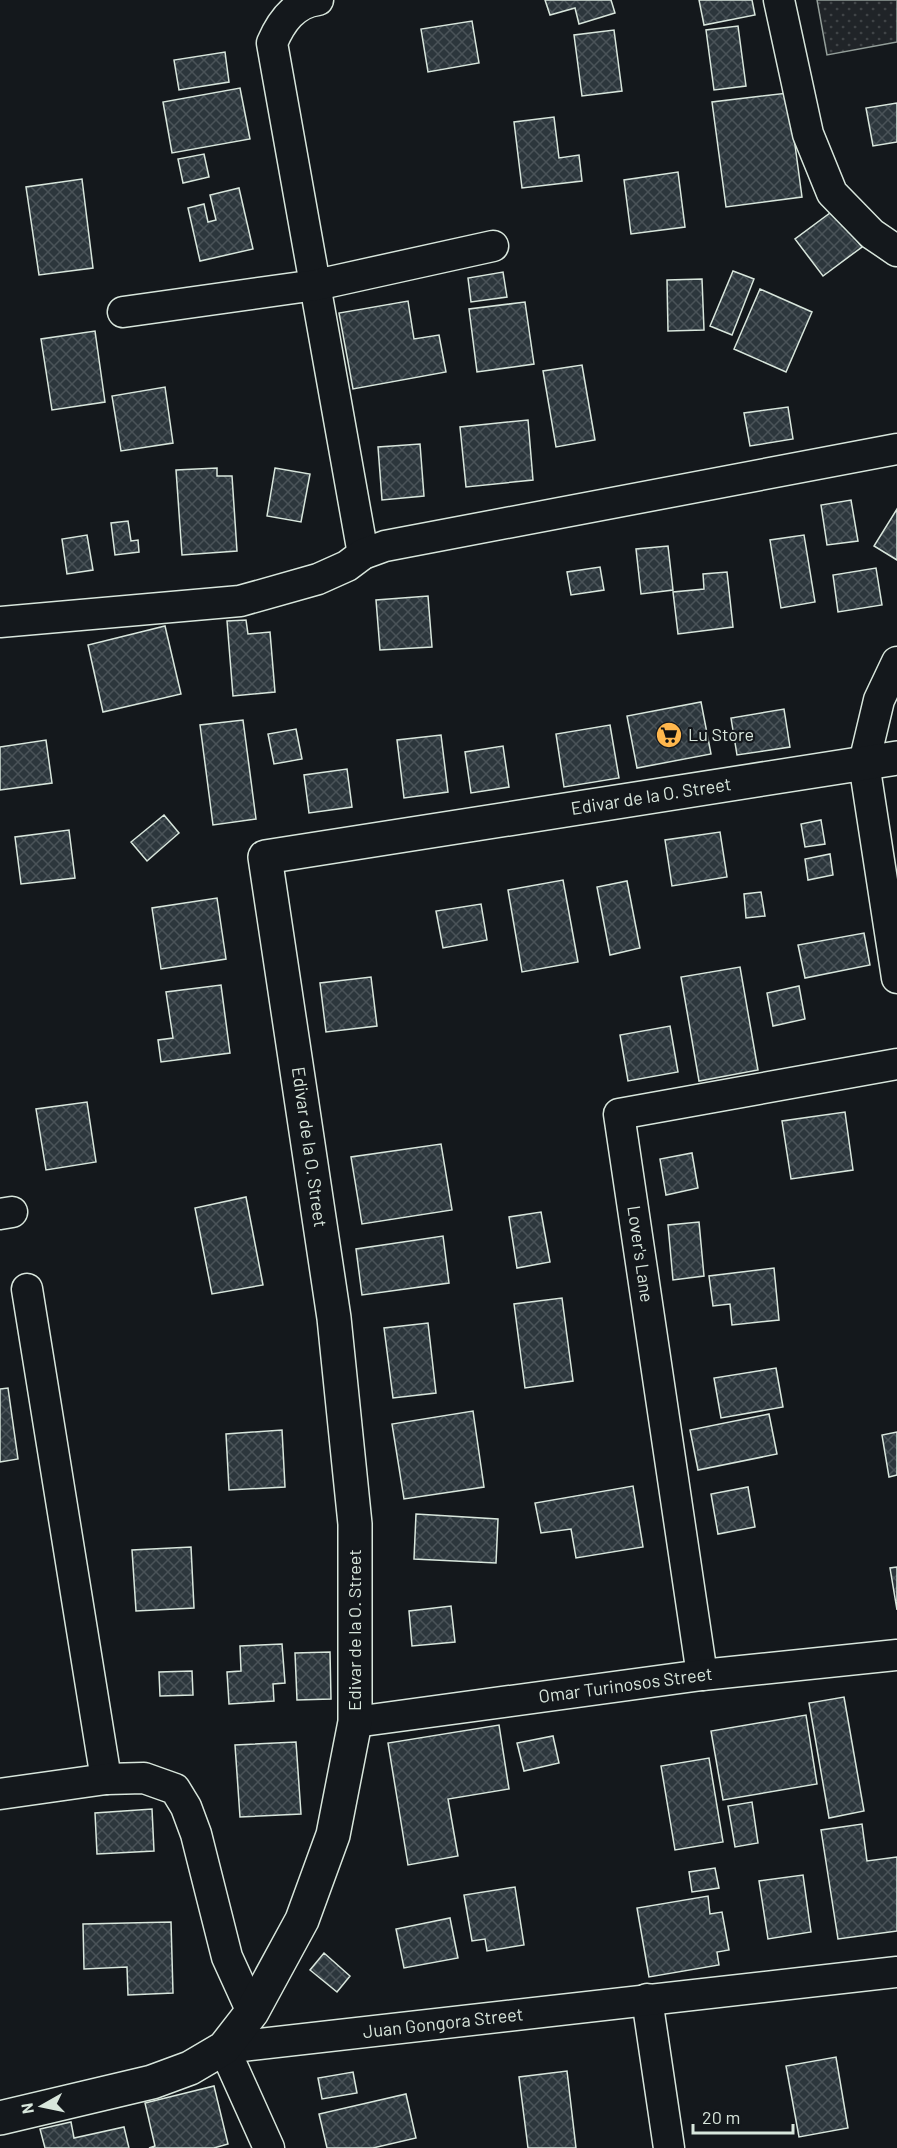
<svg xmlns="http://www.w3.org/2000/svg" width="897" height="2148" font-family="Barlow,sans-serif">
<defs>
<pattern id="park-dots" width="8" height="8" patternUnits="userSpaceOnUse" patternTransform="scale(1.5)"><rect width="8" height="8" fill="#202428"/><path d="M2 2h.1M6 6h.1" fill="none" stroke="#404447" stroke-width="1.8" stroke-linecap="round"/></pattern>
<pattern id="building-cross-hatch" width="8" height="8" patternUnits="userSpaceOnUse" patternTransform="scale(1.5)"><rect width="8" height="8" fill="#2c363c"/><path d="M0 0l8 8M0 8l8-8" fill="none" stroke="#4a5358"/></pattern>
</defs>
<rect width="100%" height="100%" fill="#14181c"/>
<path fill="url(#park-dots)" stroke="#939e99" stroke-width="1.5" d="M817 0H897V42L827 55Z"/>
<path fill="url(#building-cross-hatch)" stroke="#d8e6dc" stroke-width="1.5" d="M545 0H611L615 13 579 24 575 8 550 15Z
M699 0H752L755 15 704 25Z
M472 21 479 63 428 72 421 29Z
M738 26 746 86 714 90 706 30Z
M614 30 622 91 582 96 574 35Z
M225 52 229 82 179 90 174 60Z
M240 88 250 139 172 153 163 102Z
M788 93 802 197 726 207 712 102Z
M897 103V142L873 146 866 108Z
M554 117 559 158 579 155 582 181 522 188 514 122Z
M204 154 209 177 183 183 178 159Z
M678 172 685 227 631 234 624 180Z
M82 179 93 268 39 275 26 187Z
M239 188 253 249 200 261 188 208 204 204 208 222 216 220 210 195Z
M834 210 862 247 823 276 795 239Z
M733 271 754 279 732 335 710 326Z
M503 272 507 297 471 302 468 278Z
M702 279 704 330 668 331 667 280Z
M760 289 812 312 786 372 734 349Z
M408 301 414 339 439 335 446 372 353 389 339 313Z
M525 302 534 364 477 372 469 309Z
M95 331 105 402 52 410 41 339Z
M582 365 595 440 556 447 543 371Z
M165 387 173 443 121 451 112 396Z
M788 407 793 439 750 446 744 413Z
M528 420 533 480 466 487 460 427Z
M420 444 424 496 382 500 378 447Z
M217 468V476H232L237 551 182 555 176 470Z
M275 468 310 474 301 522 267 516Z
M851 500 858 541 827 545 821 505Z
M897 509V560L874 546Z
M128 521 131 541 138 540 139 552 115 555 111 523Z
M87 535 93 570 67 574 62 539Z
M804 535 815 602 781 608 770 540Z
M668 546 673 590 641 594 636 549Z
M600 567 604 590 571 595 567 572Z
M876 568 882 605 838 612 833 575Z
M727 572 733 627 678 634 673 592 704 589 703 574Z
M428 596 432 647 380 650 376 600Z
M246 620 248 634 270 632 275 692 233 696 227 621Z
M165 626 181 694 103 712 88 645Z
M701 702 711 754 637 768 627 716Z
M784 709 790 747 737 755 731 718Z
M243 720 256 819 213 825 200 725Z
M610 725 619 778 564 787 556 734Z
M296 729 302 759 274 764 268 734Z
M441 735 448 792 404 798 397 740Z
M46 740 52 783 0 790V747Z
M503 746 509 787 471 793 465 752Z
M347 769 352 807 309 813 304 775Z
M164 815 179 833 147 861 131 842Z
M821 820 825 844 805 847 801 824Z
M69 830 75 878 21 884 15 837Z
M720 832 727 877 672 886 665 840Z
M830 854 833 875 808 880 805 859Z
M563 880 578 962 522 972 508 890Z
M627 881 640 948 610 955 597 887Z
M761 892 765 916 746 918 744 894Z
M217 898 226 959 161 969 152 908Z
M481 904 487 940 443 948 436 911Z
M864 933 870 965 805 978 798 945Z
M740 967 758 1070 699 1081 681 977Z
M371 977 377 1026 326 1032 320 983Z
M221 985 230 1053 161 1062 158 1040 173 1038 166 992Z
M799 986 805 1019 773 1026 767 993Z
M670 1026 678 1072 628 1081 620 1035Z
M87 1102 96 1162 46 1170 36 1109Z
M845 1112 853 1170 791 1179 782 1121Z
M441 1144 452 1210 362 1224 351 1157Z
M692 1153 698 1188 666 1195 660 1159Z
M246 1197 263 1285 212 1294 195 1208Z
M541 1212 550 1262 517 1268 509 1217Z
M699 1222 704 1276 673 1280 668 1225Z
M443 1236 449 1283 362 1295 356 1249Z
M774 1268 779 1320 732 1325 730 1304 713 1306 709 1276Z
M562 1298 573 1381 525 1388 514 1304Z
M428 1323 436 1393 393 1398 384 1328Z
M776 1368 783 1407 721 1418 714 1378Z
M8 1388 18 1459 0 1462V1389Z
M473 1411 484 1487 404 1499 392 1424Z
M769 1414 777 1454 698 1470 690 1430Z
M282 1430 285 1487 229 1490 226 1434Z
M897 1432V1475L889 1477 882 1435Z
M633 1486 643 1547 576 1558 571 1529 541 1533 535 1503Z
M748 1487 755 1527 718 1534 711 1494Z
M416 1514 498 1519 496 1563 414 1559Z
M191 1547 194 1608 136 1611 132 1550Z
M897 1567V1610L890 1568Z
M451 1606 455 1642 412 1646 409 1611Z
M282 1644 285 1683 273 1684 274 1701 229 1704 227 1672 241 1671 240 1646Z
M330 1652 331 1699 297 1700 295 1653Z
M192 1671 193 1695 160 1696 159 1672Z
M844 1697 864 1811 829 1818 809 1703Z
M806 1715 817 1784 723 1800 711 1731Z
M499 1725 509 1789 448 1799 458 1856 408 1865 388 1743Z
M553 1736 559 1763 524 1771 517 1743Z
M296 1742 301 1814 240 1817 235 1745Z
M709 1758 723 1842 675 1850 661 1766Z
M752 1802 758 1843 735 1847 728 1806Z
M152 1809 154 1851 97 1854 95 1813Z
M862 1824 867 1861 897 1857V1931L838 1939 821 1830Z
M715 1868 719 1888 692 1892 689 1872Z
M803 1875 811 1932 768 1939 759 1881Z
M515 1887 524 1945 487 1951 485 1939 472 1941 464 1895Z
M708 1896 710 1914 722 1912 729 1950 717 1952 719 1965 649 1977 637 1908Z
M450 1918 458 1958 404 1968 396 1929Z
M171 1922 173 1993 128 1995 127 1967 84 1969 83 1924Z
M324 1953 350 1976 337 1992 310 1970Z
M836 2057 848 2128 799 2137 786 2066Z
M567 2071 576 2148H528L519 2077Z
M353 2072 357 2093 322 2099 318 2078Z
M214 2086 228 2144 214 2148H149L155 2146 145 2103Z
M406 2094 416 2138 373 2148H327L319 2114Z
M71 2122 74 2138 124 2127 129 2148H45L40 2129Z"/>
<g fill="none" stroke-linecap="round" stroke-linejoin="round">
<g stroke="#d8e6dc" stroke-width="33">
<g id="minor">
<path d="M318 0C294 3 281 22 272 43L363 554"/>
<path d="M779 0 808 134 832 193 872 234 897 251"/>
<path d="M123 312 316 285 493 246"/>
<path d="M0 622 240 601 318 579 347 566 363 554 385 546 897 449"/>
<path d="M897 662 879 700 864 763 897 978"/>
<path d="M0 1214 12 1212"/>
<path d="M27 1289 106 1779"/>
<path d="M702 1675 619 1114 897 1064"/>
<path id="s1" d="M355 1722 702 1675 897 1655"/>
<path d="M0 1794 106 1779 144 1778 175 1789 186 1807 196 1834 227 1957 252 2012"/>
<path d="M647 1999 669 2148"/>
<path id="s2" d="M269 2148 224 2048 897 1972"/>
</g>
</g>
<g stroke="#d8e6dc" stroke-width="36">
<g id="tertiary">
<path id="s3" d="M0 2118 152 2082 190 2068 224 2048 252 2012 302 1920 333 1835 355 1722V1524L334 1318 265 857 897 758"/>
</g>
</g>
<use href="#minor" stroke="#14181c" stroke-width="30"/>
<use href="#tertiary" stroke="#14181c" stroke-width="33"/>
</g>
<defs>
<g id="supermarket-disc" transform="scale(1.35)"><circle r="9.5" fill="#ffb74d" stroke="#14181c"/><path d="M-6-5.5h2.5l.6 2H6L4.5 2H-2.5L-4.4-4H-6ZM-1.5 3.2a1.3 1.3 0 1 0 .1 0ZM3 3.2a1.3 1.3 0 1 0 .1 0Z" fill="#111"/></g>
</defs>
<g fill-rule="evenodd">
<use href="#supermarket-disc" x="669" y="735"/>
</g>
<g text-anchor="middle" stroke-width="4.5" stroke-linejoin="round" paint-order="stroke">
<g font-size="18" fill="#d8e6dc" stroke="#14181c" text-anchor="start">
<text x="688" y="741">Lu Store</text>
</g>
<g font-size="18" fill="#d8e6dc" stroke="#14181c">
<text dy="6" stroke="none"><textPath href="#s3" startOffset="1854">Edivar de la O. Street</textPath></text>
<text transform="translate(309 1147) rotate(82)" y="6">Edivar de la O. Street</text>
<text transform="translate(640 1254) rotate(82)" y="6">Lover's Lane</text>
<text transform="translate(355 1630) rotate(-90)" y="6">Edivar de la O. Street</text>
<text dy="6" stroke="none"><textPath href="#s1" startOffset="273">Omar Turinosos Street</textPath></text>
<text dy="6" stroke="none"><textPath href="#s2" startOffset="330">Juan Gongora Street</textPath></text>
</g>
</g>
<g transform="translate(42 2106) rotate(261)" stroke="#14181c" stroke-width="4.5" paint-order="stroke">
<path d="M0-4.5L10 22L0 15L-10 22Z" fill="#d8e6dc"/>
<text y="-9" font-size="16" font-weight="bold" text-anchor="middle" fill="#d8e6dc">N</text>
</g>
<path d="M693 2124v9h100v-9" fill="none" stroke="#d8e6dc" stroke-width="3"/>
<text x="702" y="2124" font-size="18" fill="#d8e6dc" stroke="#14181c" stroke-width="4.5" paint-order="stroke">20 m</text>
</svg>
